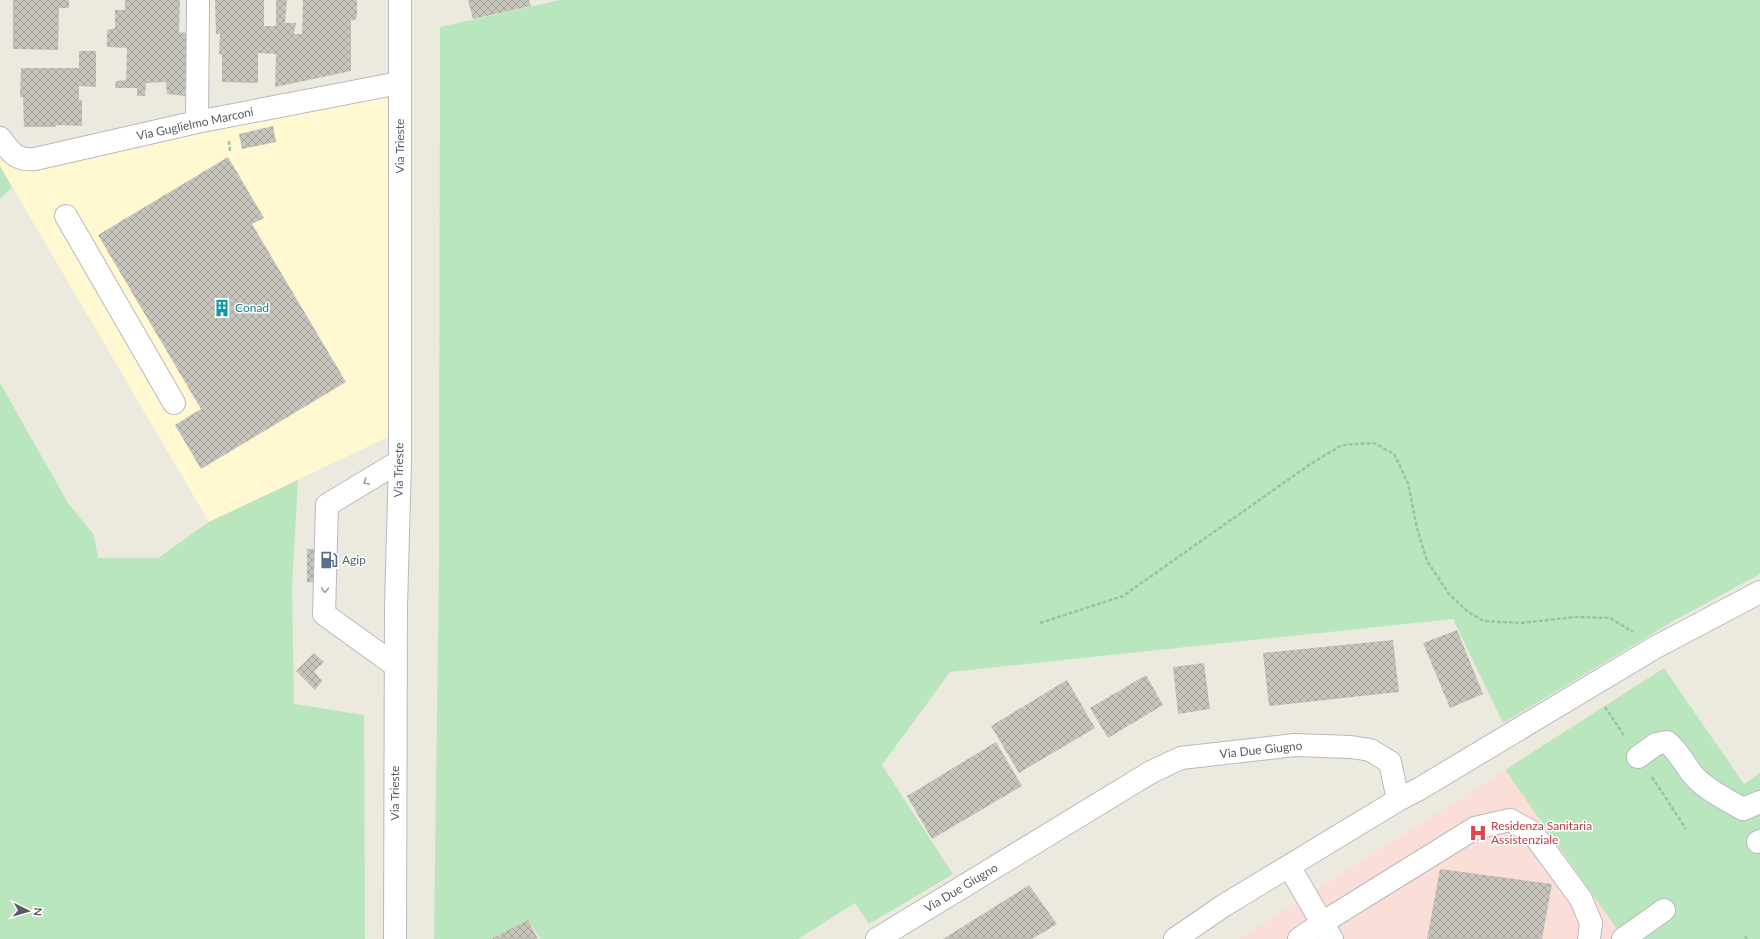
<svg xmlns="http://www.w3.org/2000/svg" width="1760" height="939" font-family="Lato,sans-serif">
<defs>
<pattern id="building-cross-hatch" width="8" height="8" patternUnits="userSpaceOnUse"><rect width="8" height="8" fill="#c7c4bc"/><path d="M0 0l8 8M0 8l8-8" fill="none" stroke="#a4a29c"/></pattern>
</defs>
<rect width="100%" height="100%" fill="#eceadf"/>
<path fill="#fff8d1" d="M399 83 392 435 209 522 0 166V157Z"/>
<path fill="#fcded8" d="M1505 770 1624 939H1238Z"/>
<path fill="#b9e6bd" d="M560 0H1760V574L1677 619 1503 723 1453 619 950 672 882 765 953 874 869 924 855 903 798 939H541L528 921 491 939H434L439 561 440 27Z
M0 166 12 187 0 199Z
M0 383 68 503 94 535 98 558H158L209 522 298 480 292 587 294 704 364 715 365 939H0Z
M1664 668 1744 784 1760 773V939H1624L1505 770Z"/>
<path fill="url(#building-cross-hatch)" d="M13 0H69V8H59L58 50 13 49Z
M125 0H180L179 32 188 33 185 96 167 94 166 82 146 83 145 96H137V88H115L116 81 126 80 127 48 107 47V30L115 28V10H125Z
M215 0H264V26H276V0H287L285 23H296L294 34H302L303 0H357V17L354 21 351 20V71L275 87 276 54 258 53V83L222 82V55L219 54 220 34H216Z
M468 0H529L531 6 473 19Z
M79 51H96V87L79 86V100H82V126L56 125V127H24L23 97H20L21 68H79Z
M273 126 276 142 242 149 239 134Z
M228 157 264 218 252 224 346 382 201 469 175 425 201 409 98 235Z
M307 549H332V583L307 582Z
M1457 630 1483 694 1450 708 1423 643Z
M1393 640 1399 692 1269 706 1263 653Z
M314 653 324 662 314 671 322 681 315 690 296 671Z
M1204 663 1210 709 1178 714 1173 667Z
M1146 675 1163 705 1108 738 1090 708Z
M1067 680 1095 728 1019 773 991 726Z
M996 742 1022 786 932 839 907 796Z
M1440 869 1552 884 1542 939H1427Z
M1029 885 1057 924 1032 939H943Z
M528 920 538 939H491Z"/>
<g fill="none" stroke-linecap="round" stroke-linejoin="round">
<g stroke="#b7b9bf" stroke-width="24">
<path id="minor" d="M197 122 198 0
M0 138C11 152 15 161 35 159L197 122 399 83
M66 216 174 403
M396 666 324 614 327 505 400 461
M1638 757 1656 744 1667 742C1680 752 1685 767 1696 778 1708 791 1728 800 1743 809L1760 802
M1398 800 1419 789 1654 648 1760 592
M1758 842 1760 841
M1289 866 1322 923 1299 939
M395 939 396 606 400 461V0
M877 939 1151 772 1181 758 1295 745 1351 747 1370 750 1390 762 1398 800 1223 906 1175 939
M1332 939 1322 923 1475 828 1510 820 1532 832 1581 899 1591 923 1589 939
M1623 939 1664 910"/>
</g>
<path stroke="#92c6a5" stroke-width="2.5" stroke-dasharray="4 2" stroke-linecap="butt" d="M229 141 230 151
M1040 623 1123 596 1309 465 1342 445 1374 443 1394 454 1408 483 1417 528 1427 561 1449 594 1468 612 1484 621 1521 623 1576 617 1610 618 1633 632
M1605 707 1625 737
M1652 777 1686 829
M1745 936 1747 939"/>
<use href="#minor" stroke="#fff" stroke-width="22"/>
</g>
<defs><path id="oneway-chevron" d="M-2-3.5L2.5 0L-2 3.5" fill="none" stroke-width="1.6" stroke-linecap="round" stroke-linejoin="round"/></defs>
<g stroke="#9b9da0">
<use href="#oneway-chevron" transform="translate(366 482) rotate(149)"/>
<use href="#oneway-chevron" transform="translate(325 590) rotate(92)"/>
</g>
<defs>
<g id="building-bare" transform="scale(1.38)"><path d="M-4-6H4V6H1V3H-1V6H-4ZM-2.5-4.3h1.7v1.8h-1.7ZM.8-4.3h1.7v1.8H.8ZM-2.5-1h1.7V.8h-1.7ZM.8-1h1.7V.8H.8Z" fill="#0f9aa8" stroke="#fff" stroke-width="2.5" paint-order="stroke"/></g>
<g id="fuel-bare" transform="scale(1.38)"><path d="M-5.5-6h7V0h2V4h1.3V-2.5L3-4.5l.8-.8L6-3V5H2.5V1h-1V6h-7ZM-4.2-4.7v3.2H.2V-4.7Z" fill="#5c6f8a" stroke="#fff" stroke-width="2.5" paint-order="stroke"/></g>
<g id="hospital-bare" transform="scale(1.38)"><path d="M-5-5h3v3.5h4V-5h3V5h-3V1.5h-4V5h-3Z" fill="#e0444e" stroke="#fff" stroke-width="2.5" paint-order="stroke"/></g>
</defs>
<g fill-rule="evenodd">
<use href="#building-bare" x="222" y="308"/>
<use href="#fuel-bare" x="329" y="560"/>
<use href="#hospital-bare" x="1478" y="833"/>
</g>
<g text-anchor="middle" stroke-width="3" stroke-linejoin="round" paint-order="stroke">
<g font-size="12" fill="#585b61" stroke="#fff">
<text transform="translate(195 124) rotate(-12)" y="4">Via Guglielmo Marconi</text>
<text transform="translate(400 146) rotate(-90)" y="4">Via Trieste</text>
<text transform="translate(399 470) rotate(-89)" y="4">Via Trieste</text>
<text transform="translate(1261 750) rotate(-6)" y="4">Via Due Giugno</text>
<text transform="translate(395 793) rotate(-90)" y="4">Via Trieste</text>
<text transform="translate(961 888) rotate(-31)" y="4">Via Due Giugno</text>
</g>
<g font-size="12" fill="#0d838f" stroke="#fff" text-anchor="start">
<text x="235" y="312">Conad</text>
</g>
<g font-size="12" fill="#4e5e75" stroke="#fff" text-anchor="start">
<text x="342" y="564">Agip</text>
</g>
<g font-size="12" fill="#be3a42" stroke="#fff" text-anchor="start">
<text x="1491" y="830">Residenza Sanitaria<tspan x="1491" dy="14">Assistenziale</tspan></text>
</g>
</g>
<g transform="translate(28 911) rotate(95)" stroke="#ffffff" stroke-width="3" paint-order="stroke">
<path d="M0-3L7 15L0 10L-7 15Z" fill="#585b61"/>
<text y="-6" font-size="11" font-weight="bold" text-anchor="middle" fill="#585b61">N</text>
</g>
</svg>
